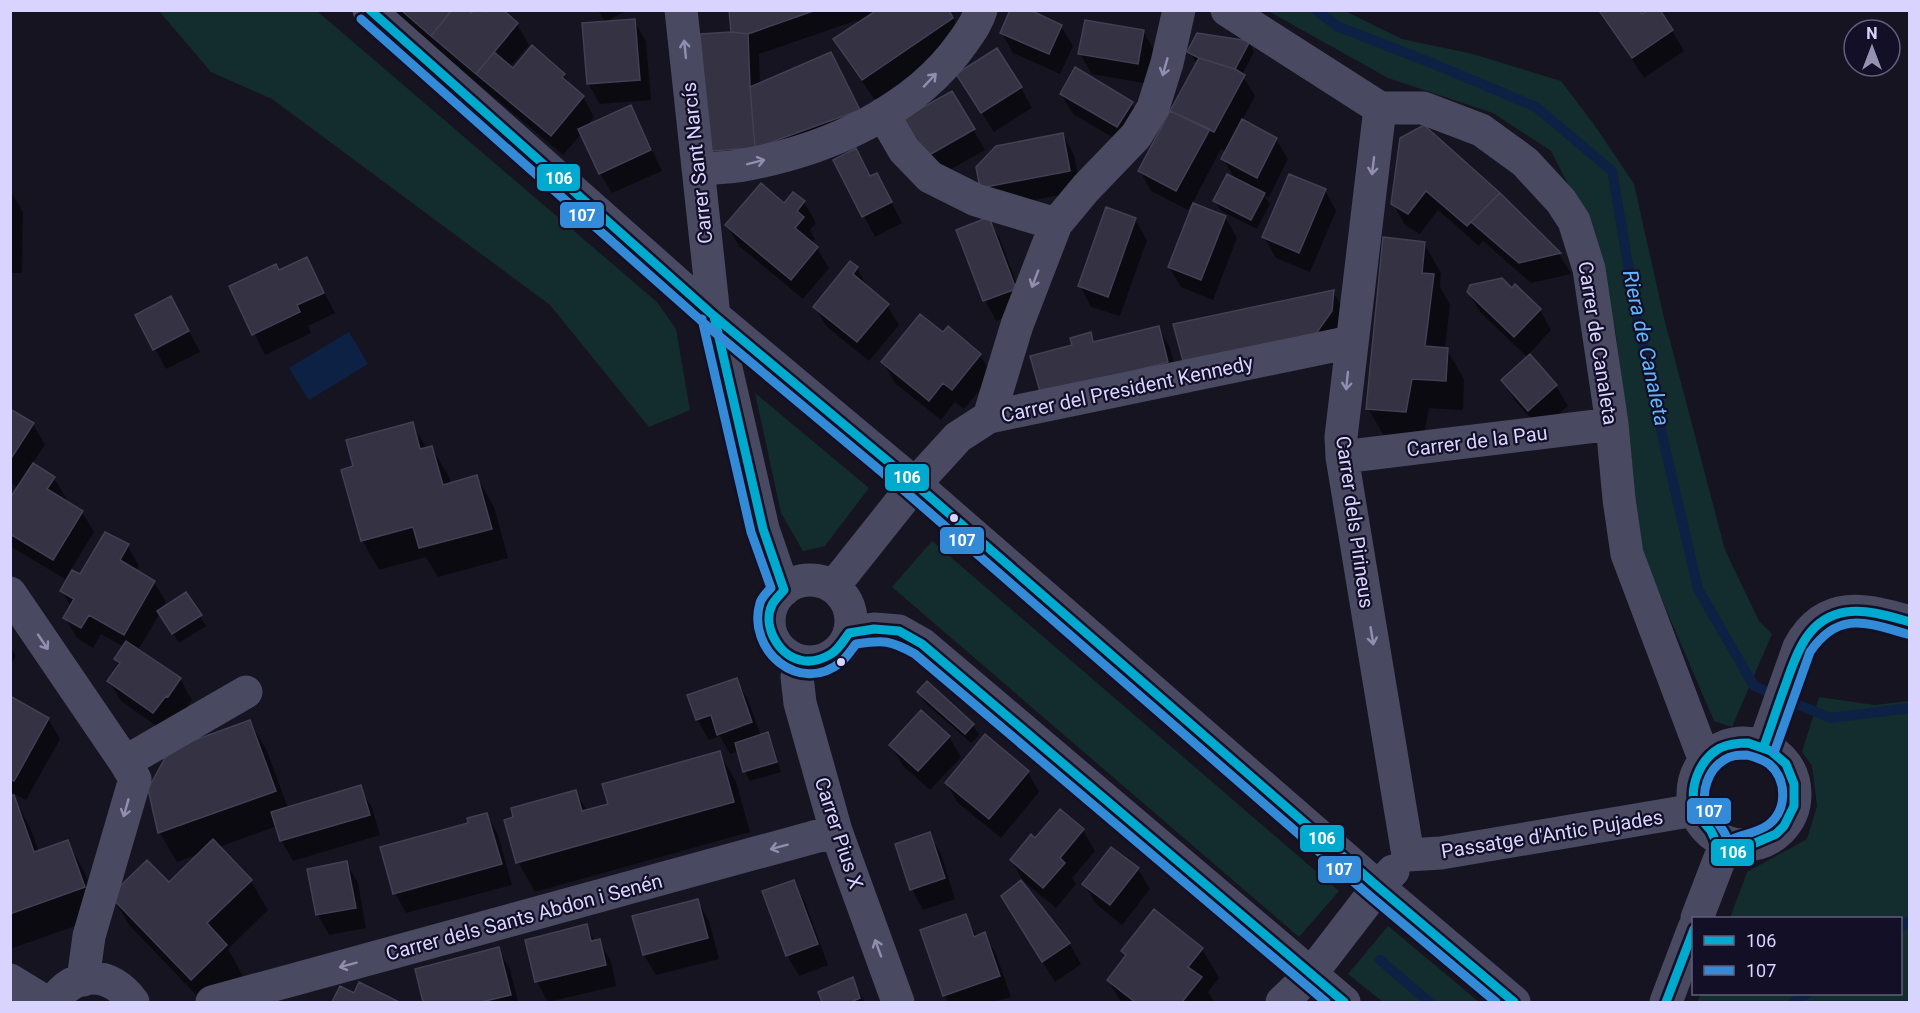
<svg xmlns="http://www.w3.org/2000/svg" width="1920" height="1013" font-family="Roboto,sans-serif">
<rect width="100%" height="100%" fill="#161421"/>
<path fill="#132c2d" d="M159 11H317L657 302 676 329 690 410 649 427 550 305 272 99 211 72Z
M1268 11H1345L1402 39 1473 54 1561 81 1593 123 1634 184 1664 318 1725 550 1759 621 1772 634 1732 727 1714 721 1641 551 1616 334 1590 226 1551 151 1493 113 1388 78Z
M755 393 869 488 825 546 803 551 781 513Z
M932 541 1339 891 1299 937 892 587Z
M1819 697 1875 705 1909 701V1002H1697L1701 994H1900V918H1730L1747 872 1807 839 1817 806 1812 766 1802 752Z
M1388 926 1479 1002H1383L1348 974Z"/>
<path fill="#0d2144" d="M349 332 368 364 309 400 289 368Z"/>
<path fill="#0007" d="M390 10H473L486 15 501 10 517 24 529 45 510 67 513 70 564 75 572 87 583 97 594 117 587 126 630 107 642 128 662 171 612 193 600 173 582 133 563 155Z
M598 10H628L605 22Z
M731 10H949L964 39 875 100 846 59 835 39 862 22 855 21 759 54 760 84 830 54 870 131 723 171 712 151 733 33Z
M1602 13 1642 16 1672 30 1684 51 1644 78Z
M634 21 646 41 651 100 600 104 588 83Z
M1061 26 1073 46 1060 74 1013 53 1001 32Z
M1143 31 1155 52 1149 84 1092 74 1080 54Z
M1249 42 1254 52 1242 75 1255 96 1242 121 1276 139 1288 159 1269 197 1264 195 1270 204 1257 229 1221 211 1215 201 1235 179 1223 159 1227 152 1221 149 1192 204 1225 217 1237 238 1213 300 1181 287 1169 267 1193 205 1191 204 1188 210 1151 191 1140 171 1197 63 1189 52Z
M1021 88 1032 108 994 132 970 95Z
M952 93 985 150 937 177 904 119Z
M1061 94 1131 103 1143 123 1129 147 1073 114Z
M1063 135 1074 155 1081 191 994 208 982 187Z
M1401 139 1493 188 1559 254 1571 274 1531 283 1483 241 1479 246 1438 210 1420 234 1405 225 1393 204Z
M835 160 867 170 871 178 888 195 902 223 875 237Z
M10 190 23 212 22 273H10Z
M1325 190 1336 211 1310 272 1276 258 1264 237Z
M794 194 804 202 816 223 810 230 815 239 811 243 817 248 829 268 803 299 739 246 727 225 784 205Z
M988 219 1000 239 1026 309 996 321 985 300 958 230Z
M1135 219 1147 240 1120 316 1091 307 1080 286Z
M1424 243 1441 273 1440 287 1450 305 1445 349 1447 350 1464 379 1463 410 1429 408 1423 441 1385 438 1368 408Z
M307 259 335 313 308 326 311 333 265 355 231 287 279 272Z
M857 268 869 290 887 305 899 325 869 361 827 327 815 307Z
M1333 292 1345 312 1343 332 1196 381Z
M1468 292 1540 310 1551 330 1528 355 1556 386 1568 406 1541 430 1515 401 1503 380 1528 358 1480 312Z
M137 315 182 318 200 352 166 369Z
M1158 327 1170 348 1179 383 1074 346 1090 334 1095 343Z
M943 334 980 355 992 375 964 409 955 402 941 420 895 383 883 362Z
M10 410 33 424 45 445 32 464 54 478 66 498 64 501 82 512 94 532 65 579 10 546V501L19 488 10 482Z
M412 423 427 449 432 448 449 477 451 485 477 477 494 507 508 558 438 577 426 557 379 570 362 540 355 467Z
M128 546 139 566 136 572 154 582 166 602 162 609 186 594 206 626 179 643 160 613 138 650 180 679 192 700 180 717 165 732 121 701 109 681 119 666 115 659 124 647 101 634 93 648 77 638 65 618 71 607 62 591Z
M10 646 16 656 10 666Z
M736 680 748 700 761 736 768 734 773 744 781 772 750 781 745 771 739 751 730 754 720 736 709 740 697 719Z
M919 693 973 725 979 735 971 743 925 703Z
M10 698 48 719 60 739 26 800 10 792Z
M250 722 267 751 288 808 360 787 372 808 380 835 293 861 281 840 277 826 219 847 251 881 268 910 228 949 243 976 215 1002H203L129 925 112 896 169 884 201 853 177 862 160 833 149 789Z
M949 737 961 757 930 790 903 766 891 745Z
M719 752 736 782 750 832 535 892 518 862 515 818 575 791 587 811 609 805Z
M1028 772 1039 792 1001 838 958 803 946 783Z
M13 797 30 827 39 852 67 842 84 871 101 917 10 949V798Z
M1060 811 1083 830 1095 851 1072 878 1076 884 1056 908 1023 881 1011 860 1035 840Z
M487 815 498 835 512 885 406 913 395 893Z
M929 834 941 854 955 899 923 910 912 889 897 844Z
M346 862 358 883 366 928 329 935 318 915Z
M1138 869 1150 889 1122 925 1096 904 1084 884Z
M793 881 805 902 828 965 799 976 787 955 764 892Z
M697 900 709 921 719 959 656 975 644 955 634 917Z
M965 916 977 937 984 934 996 954 1011 997 994 1002H948L944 995Z
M1015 917 1069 943 1081 964 1055 982Z
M586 926 595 941H599L611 961 616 986 548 1002 537 982 527 941Z
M498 949 510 969 518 1002H425L416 970Z
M1202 949 1219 978 1208 992 1214 1002H1121L1108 980 1126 957 1123 951Z
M852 979 865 1002H824L820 992Z
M360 984 396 1002H334L341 988 355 995Z"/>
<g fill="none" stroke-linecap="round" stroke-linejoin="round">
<path stroke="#0d2144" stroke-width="10" d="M1316 10 1337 26 1434 64 1536 107 1612 171 1637 317 1664 443 1698 589 1754 686 1830 718 1910 708
M1900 927 1910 921
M1380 960 1429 1002
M1794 1002 1806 994"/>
</g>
<path fill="#343243" stroke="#433f54" stroke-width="1.5" d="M401 10H452L431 36Z
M452 10H469L471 13 474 10H483L486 12 487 10H503L518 23 476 74 431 36Z
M729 10H816L748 34 731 32Z
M877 10H949L953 18 862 80 833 39Z
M1010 10H1030L1062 25 1049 54 1000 33Z
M1603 10H1640L1642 14 1648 10H1660L1673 30 1632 58 1600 12Z
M635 19 640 80 587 84 582 23Z
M1085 20 1144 30 1138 64 1078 54Z
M731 32 748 34 750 87 755 148 710 151 700 34Z
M1197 33 1250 41 1235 69 1199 58 1187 52Z
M532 45 565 74 562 77 584 96 551 136 476 74 494 52 513 68Z
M997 48 1022 87 981 113 956 74Z
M831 52 860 110 755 148 750 87Z
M1199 58 1235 69 1245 75 1214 132 1170 111Z
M1075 67 1133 102 1117 127 1060 94Z
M952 91 975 129 924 158 902 119Z
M631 105 651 150 599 174 578 129Z
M1170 111 1210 129 1176 191 1138 171Z
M1242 119 1277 138 1257 178 1221 159Z
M1424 125 1500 193 1467 226 1426 191 1408 214 1391 204 1400 138Z
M1063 133 1070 171 980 188 976 167 996 146Z
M856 148 870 176 877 173 892 202 862 217 833 160Z
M1227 174 1265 193 1251 220 1213 201Z
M1289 174 1326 189 1299 253 1262 237Z
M761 183 784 203 793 192 805 201 797 211 804 217 795 228 818 247 791 280 725 225Z
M1500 193 1561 253 1519 263 1471 222Z
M1193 203 1226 216 1201 280 1168 267Z
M1106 207 1136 218 1108 297 1078 286Z
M989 217 1016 289 983 301 956 230Z
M1383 237 1425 242 1422 273 1434 274 1425 346 1448 348 1446 381 1412 379 1406 412 1366 409Z
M307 257 324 293 297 305 300 312 252 335 229 286 276 264 279 270Z
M850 261 858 267 853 274 889 304 857 342 813 307Z
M1502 278 1512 288 1515 284 1541 309 1514 337 1467 292 1470 285Z
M1334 290 1332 311 1315 335 1183 361 1173 324Z
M171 296 189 331 153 350 135 315Z
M920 314 943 332 948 326 981 354 952 390 943 383 929 401 881 362Z
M1159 326 1168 362 1041 395 1030 356 1072 345 1070 338 1091 332 1093 342Z
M1530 354 1557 385 1528 411 1501 380Z
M10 409 34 423 10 460Z
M413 422 420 449 432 446 443 485 477 475 492 529 419 548 413 527 361 541 341 470 353 466 346 440Z
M33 463 55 477 47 489 83 511 53 560 10 534V498Z
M105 532 129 544 120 560 155 581 124 635 89 615 81 628 63 618 74 599 60 591 72 570 80 574Z
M186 592 202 615 172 634 157 611Z
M126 641 181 678 168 697 166 696 153 713 107 681 120 663 114 659Z
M737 678 752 722 717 735 711 715 696 720 687 695Z
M927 681 974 724 965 734 917 692Z
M10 696 49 718 14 781 10 779Z
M921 710 950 736 918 771 889 745Z
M250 720 276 791 158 833 148 789 170 749Z
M768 732 777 762 743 772 735 743Z
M985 734 1029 771 989 819 945 783Z
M720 751 734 802 516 863 504 820 513 817 511 808 576 790 582 811 608 804 602 784Z
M361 785 370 815 280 841 271 812Z
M14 795 34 852 68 840 85 887 10 914V796Z
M1060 809 1084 829 1060 858 1065 863 1043 888 1010 860 1031 834 1035 838Z
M487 813 502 864 393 894 380 847 468 823 467 818Z
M930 832 945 878 910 890 895 844Z
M213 839 252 880 207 923 227 945 191 980 110 896 147 860 169 882Z
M1111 847 1139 868 1110 905 1082 884Z
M347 861 356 908 316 915 307 869Z
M794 880 818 944 786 956 762 891Z
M1021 880 1070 943 1042 962 1001 896Z
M698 899 708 938 643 955 632 916Z
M1154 909 1203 948 1188 967 1202 977 1182 1002H1135L1107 980 1126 955 1121 951Z
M966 914 974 937 985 932 1000 976 943 996 920 930Z
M587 924 591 941 600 939 606 965 535 982 525 940Z
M499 947 511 995 481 1002H423L415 969Z
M853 977 860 998 853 1001V1002H822L818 992Z
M359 982 399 1002H332L340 986 354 993Z"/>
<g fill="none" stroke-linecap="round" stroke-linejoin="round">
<path stroke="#4a4962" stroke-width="33" d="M369 10 714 316 915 484 1378 887 1514 1002
M681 10 714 316 763 529 784 590
M1227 10 1380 108H1423L1481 130 1525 162 1561 201 1574 221 1589 269 1612 424 1619 499 1627 554 1705 761
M1380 108 1341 437 1342 457 1408 855
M883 114 904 150 930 177 976 200 1056 224
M698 169C715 168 732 168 749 164 828 149 915 111 963 42 970 32 977 23 981 10
M989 417 1017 325 1056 224 1086 188 1136 136 1153 108 1167 63 1179 10
M1342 457 1612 424
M769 621a41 41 0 1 1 82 0a41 41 0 1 1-82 0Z
M833 587 915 484 958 437 989 417 1351 342
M10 593 125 762 135 779 89 936 83 980
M849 633 874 629 899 631 922 644 1344 1002
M801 661 797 677 800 703 836 831 898 1002
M1693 794a51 51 0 1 1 102 0a51 51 0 1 1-102 0Z
M1764 746 1799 647C1825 599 1865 609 1910 622
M125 762 246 692
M1408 855 1441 853 1695 810
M1697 918 1720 858
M10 980 46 1002
M53 1002C75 970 110 970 133 1002
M212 1002 836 831
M1282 1002 1311 974 1378 887 1393 871
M1666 1002 1694 928"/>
<g stroke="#130f26" stroke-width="14">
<path id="bus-1" d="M370 10 714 316 915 484 1378 887 1514 1002
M714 316 763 529 784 590C780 595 775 599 772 605 762 625 778 655 800 660 811 663 821 660 831 654 838 650 844 640 849 633L874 629 899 631 922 644 1344 1002
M1748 743 1771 751 1786 764 1794 784V806L1784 826 1776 834 1720 858C1718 849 1716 840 1711 831 1706 824 1698 818 1695 808 1689 786 1700 759 1720 748 1729 744 1739 743 1748 743Z
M1764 746C1771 727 1777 708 1784 689 1796 656 1806 618 1846 612 1867 609 1889 616 1910 622
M1666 1002 1694 929"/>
</g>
<g stroke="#130f26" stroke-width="14">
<path id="bus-2" d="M361 19 706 325 907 493 1370 896 1496 1002
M702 319 751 532 771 588C767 592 762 597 760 603 746 650 800 696 841 662 847 657 851 650 856 644 884 640 890 640 915 654L1326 1002
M1775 750 1810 652C1838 611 1865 622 1907 634
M1747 755C1755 757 1762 759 1769 764 1787 779 1788 810 1768 825 1757 833 1740 835 1728 841 1724 828 1715 821 1708 809 1699 793 1709 769 1724 760 1731 755 1739 755 1747 755Z"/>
</g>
<use href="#bus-1" stroke="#00a9ce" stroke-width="9"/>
<use href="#bus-2" stroke="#338bd7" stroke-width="9"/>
</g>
<defs><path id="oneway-shaft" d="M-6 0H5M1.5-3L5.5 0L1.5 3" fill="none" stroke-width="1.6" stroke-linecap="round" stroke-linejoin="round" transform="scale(1.5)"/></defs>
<g stroke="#928eb0">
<use href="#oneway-shaft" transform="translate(685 49) rotate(-96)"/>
<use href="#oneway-shaft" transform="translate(1165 67) rotate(106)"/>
<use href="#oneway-shaft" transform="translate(930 80) rotate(-47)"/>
<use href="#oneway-shaft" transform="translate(756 162) rotate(-14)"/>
<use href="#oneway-shaft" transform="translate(1373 166) rotate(97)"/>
<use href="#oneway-shaft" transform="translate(1035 279) rotate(111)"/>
<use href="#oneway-shaft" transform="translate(1347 381) rotate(96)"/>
<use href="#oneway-shaft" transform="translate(1372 636) rotate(81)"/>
<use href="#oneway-shaft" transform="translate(43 642) rotate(56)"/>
<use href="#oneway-shaft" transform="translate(126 808) rotate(106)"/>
<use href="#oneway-shaft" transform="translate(779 847) rotate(165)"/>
<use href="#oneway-shaft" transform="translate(878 948) rotate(-110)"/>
<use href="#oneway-shaft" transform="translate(348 965) rotate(165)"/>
</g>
<g fill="#d9d4ff" stroke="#130f26" stroke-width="2">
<circle cx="954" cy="518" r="5"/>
<circle cx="841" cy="662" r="5"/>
</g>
<g text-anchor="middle" stroke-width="4.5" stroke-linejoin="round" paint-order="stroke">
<g font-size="20" fill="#d9d4ff" stroke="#130f26">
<text transform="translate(697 163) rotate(-96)" y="7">Carrer Sant Narcís</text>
<text transform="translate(1598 343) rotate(81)" y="7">Carrer de Canaleta</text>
<text transform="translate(1127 389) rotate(-12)" y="7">Carrer del President Kennedy</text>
<text transform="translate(1477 441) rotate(-7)" y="7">Carrer de la Pau</text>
<text transform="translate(1355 522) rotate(82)" y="7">Carrer dels Pirineus</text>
<text transform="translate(839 833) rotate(72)" y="7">Carrer Pius X</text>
<text transform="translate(1552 834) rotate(-9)" y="7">Passatge d'Antic Pujades</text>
<text transform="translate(524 917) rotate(-15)" y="7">Carrer dels Sants Abdon i Senén</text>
</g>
<g font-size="21" font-style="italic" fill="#62b6ff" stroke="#130f26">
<text transform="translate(1646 348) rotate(78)" y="7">Riera de Canaleta</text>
</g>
</g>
<g stroke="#130f26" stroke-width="2">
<rect x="536" y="163" width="45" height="29" rx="6" fill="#00a9ce"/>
<rect x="559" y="201" width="46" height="28" rx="6" fill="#338bd7"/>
<rect x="884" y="463" width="46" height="29" rx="6" fill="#00a9ce"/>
<rect x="939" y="526" width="46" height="29" rx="6" fill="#338bd7"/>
<rect x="1686" y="797" width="46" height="28" rx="6" fill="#338bd7"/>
<rect x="1299" y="824" width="46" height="29" rx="6" fill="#00a9ce"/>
<rect x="1710" y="838" width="45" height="29" rx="6" fill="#00a9ce"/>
<rect x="1317" y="855" width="45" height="29" rx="6" fill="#338bd7"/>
</g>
<g font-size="16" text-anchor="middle" font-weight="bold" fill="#fff">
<text x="559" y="184">106</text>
<text x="582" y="221">107</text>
<text x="907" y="483">106</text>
<text x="962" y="546">107</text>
<text x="1709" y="817">107</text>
<text x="1322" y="844">106</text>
<text x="1733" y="858">106</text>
<text x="1339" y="875">107</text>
</g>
<rect width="1920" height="1013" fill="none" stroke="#d9d4ff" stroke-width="24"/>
<rect x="1692" y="917" width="210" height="78" fill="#130f26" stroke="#625e7d" stroke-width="1.5"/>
<rect x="1704" y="936" width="30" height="9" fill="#00a9ce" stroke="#625e7d" stroke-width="1.5"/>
<text x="1746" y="947" font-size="18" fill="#d9d4ff">106</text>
<rect x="1704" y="966" width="30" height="9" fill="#338bd7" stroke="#625e7d" stroke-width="1.5"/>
<text x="1746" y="977" font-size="18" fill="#d9d4ff">107</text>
<g transform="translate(1872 48)"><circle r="28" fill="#130f26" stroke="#625e7d" stroke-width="1.5"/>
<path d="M0-4.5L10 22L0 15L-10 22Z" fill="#9591b1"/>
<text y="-9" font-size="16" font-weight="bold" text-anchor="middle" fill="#d9d4ff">N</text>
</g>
</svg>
